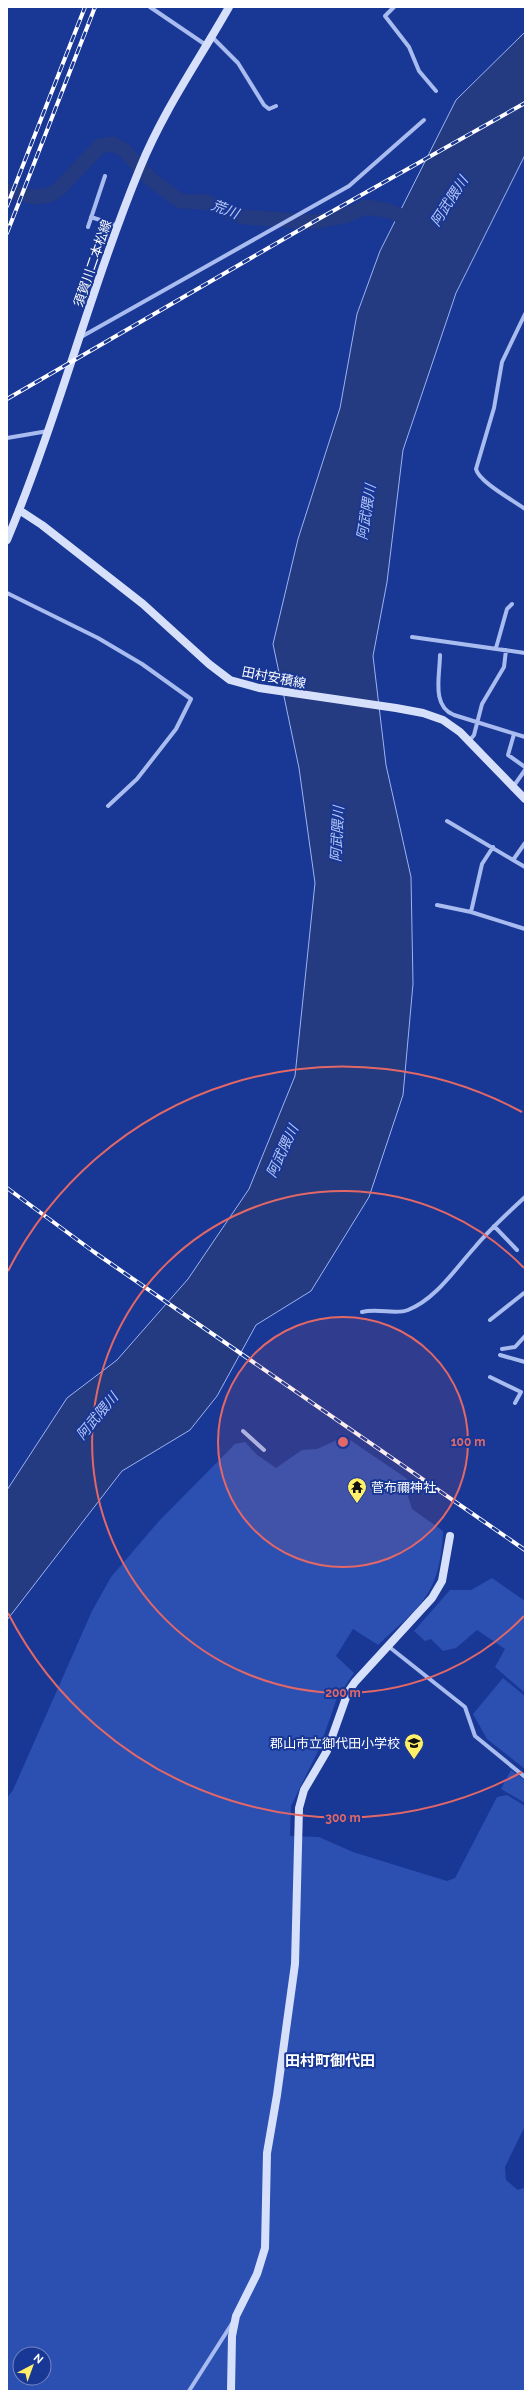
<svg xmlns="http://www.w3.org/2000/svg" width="532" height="2398" font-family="Raleway,'Noto Sans JP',sans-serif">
<rect width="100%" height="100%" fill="#193794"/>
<path fill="#2c4fb2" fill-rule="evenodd" d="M347 1438 406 1478 412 1487 408 1496 412 1509 443 1531C442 1554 438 1581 424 1599 412 1616 393 1630 378 1645L353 1629 336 1656 354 1673 337 1698 320 1747 291 1806 290 1836 319 1837 353 1852 447 1881 455 1878 497 1797 507 1795 525 1806V2126L505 2167 506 2180 518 2190 525 2187V2391H7V1798L13 1790 92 1611 111 1577 159 1521 235 1444 245 1442 256 1454 276 1468 302 1450 317 1449 337 1440ZM20 2354H44V2378H20Z
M492 1578 525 1601V1693L495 1667 505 1649 477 1630 456 1648 443 1651 431 1639 425 1641 414 1631 450 1590H471Z
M503 1678 525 1696V1769L487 1739 473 1714Z
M511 1770 525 1780V1803L501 1789Z"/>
<path fill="#243a81" stroke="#9cb4f2" d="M525 32V155L456 293 403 450 387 582 373 656 386 765 411 877 413 984 403 1095 369 1197 311 1291 256 1325 217 1396 190 1430 122 1471 7 1620V1490L67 1398 117 1360 188 1279 249 1189 295 1076 315 883 299 768 273 644 298 539 340 408 357 314 380 251 456 100Z"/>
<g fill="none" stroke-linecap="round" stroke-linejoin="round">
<path stroke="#243a81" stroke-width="15" d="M7 191 34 197 50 195 59 189 100 146 113 144 124 150 152 180 180 201 206 202 243 217 313 222 345 216 366 207 390 211 416 223"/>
<path stroke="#a9bcf0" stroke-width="4" d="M150 7 206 45
M394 7 385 16 409 47 419 71 436 91
M212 37 238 63 264 105 269 109 276 106
M91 217 118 226
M88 227 105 176
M525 314 502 362 494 408 476 469C479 482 513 500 525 509
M81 337 349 186 424 120
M7 438 48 431
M7 593 98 638 142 664 191 699 176 729 137 779 108 806
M412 637 525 653
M496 648 507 609 512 604
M440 655C440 675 431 706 454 715L525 737
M514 734 508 755 525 767
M469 741 474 735 482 704 504 667 506 650
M513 787 525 770
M447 821 513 860
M525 843 513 860 525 867
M437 905 471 912 525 929
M471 912 482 864 493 847
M494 1226 517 1250
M362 1312C378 1308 396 1315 408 1310 436 1299 455 1269 475 1247 490 1229 508 1213 525 1197
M490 1320 524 1293
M502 1349 515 1347 525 1336
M500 1355 525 1362
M490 1377 521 1392 515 1403
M243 1431 264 1450
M388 1646 465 1707 475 1736 525 1777
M189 2391 233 2322"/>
<path stroke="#d7e0fb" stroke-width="8" d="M19 510 42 525 143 604 209 664 230 680 259 688 396 708 423 713 443 720 460 732 525 799
M7 540C58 418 90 290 140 168 163 111 199 60 229 7
M231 2391 232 2336 236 2316 257 2274 265 2248 267 2153 277 2095 295 1964 299 1808 304 1790 327 1751 348 1692 355 1682 432 1598 442 1581 450 1536"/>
<g stroke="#fff" stroke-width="4">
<path id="rail" d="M7 206 85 7
M7 233 95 7
M7 399 315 221 525 103
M7 1188 94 1252 525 1550"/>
</g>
<use href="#rail" stroke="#193794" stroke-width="2.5" stroke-dasharray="8" stroke-linecap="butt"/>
</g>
<circle cx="343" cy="1442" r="125" fill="#e26868" fill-opacity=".12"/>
<g fill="none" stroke="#e26868" stroke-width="2">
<circle cx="343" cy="1442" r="125"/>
<path d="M524 1616A251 251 0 1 1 524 1268"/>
<path d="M522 1772A376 376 0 0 1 8 1613M8 1271A376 376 0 0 1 522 1112"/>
</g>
<defs>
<g id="temple-pin" transform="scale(1)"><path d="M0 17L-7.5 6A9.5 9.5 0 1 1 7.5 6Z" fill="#fff068" stroke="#193794"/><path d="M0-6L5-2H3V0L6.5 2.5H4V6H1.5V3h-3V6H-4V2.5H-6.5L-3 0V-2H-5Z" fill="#111"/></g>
<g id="school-pin" transform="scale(1)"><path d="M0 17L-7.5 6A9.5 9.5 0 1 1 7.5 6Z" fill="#fff068" stroke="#193794"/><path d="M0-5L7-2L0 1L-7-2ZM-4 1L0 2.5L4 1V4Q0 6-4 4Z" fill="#111"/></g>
</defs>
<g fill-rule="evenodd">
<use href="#temple-pin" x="357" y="1487"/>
<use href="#school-pin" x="414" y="1743"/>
</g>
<g text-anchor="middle" stroke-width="4" stroke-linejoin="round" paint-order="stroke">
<g font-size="13" fill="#fff" stroke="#193794">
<text transform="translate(92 263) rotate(-71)" y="5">須賀川二本松線</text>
<text transform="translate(274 677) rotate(11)" y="5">田村安積線</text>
</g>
<g font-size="13" fill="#fff" stroke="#193794" text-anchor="start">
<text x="371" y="1492">菅布禰神社</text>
<text x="400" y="1748" text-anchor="end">郡山市立御代田小学校</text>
</g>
<g font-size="14" font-style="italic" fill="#b6c7f7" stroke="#193794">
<text transform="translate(449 201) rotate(-57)" y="5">阿武隈川</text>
<text transform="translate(225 209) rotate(21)" y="5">荒川</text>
<text transform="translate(366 512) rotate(-81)" y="5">阿武隈川</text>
<text transform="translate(337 834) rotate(-87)" y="5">阿武隈川</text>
<text transform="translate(282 1151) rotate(-65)" y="5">阿武隈川</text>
<text transform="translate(97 1416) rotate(-50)" y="5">阿武隈川</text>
</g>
<g font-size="15" font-weight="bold" fill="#fff" stroke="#193794">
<text x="330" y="2066">田村町御代田</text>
</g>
</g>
<circle cx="343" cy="1442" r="6" fill="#e26868" stroke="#193794" stroke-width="2"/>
<g font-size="12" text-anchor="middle" font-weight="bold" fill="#e26868" stroke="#193794" stroke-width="4" stroke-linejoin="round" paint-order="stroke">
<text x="468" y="1446">100 m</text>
<text x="343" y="1697">200 m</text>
<text x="343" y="1822">300 m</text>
</g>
<rect width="532" height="2398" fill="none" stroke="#ffffff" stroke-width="16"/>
<g transform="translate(32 2366) rotate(41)"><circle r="19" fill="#193794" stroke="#7587bf"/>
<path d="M0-3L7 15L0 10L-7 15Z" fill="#fff068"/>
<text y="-6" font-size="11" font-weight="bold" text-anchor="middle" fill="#ffffff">N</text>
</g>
</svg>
